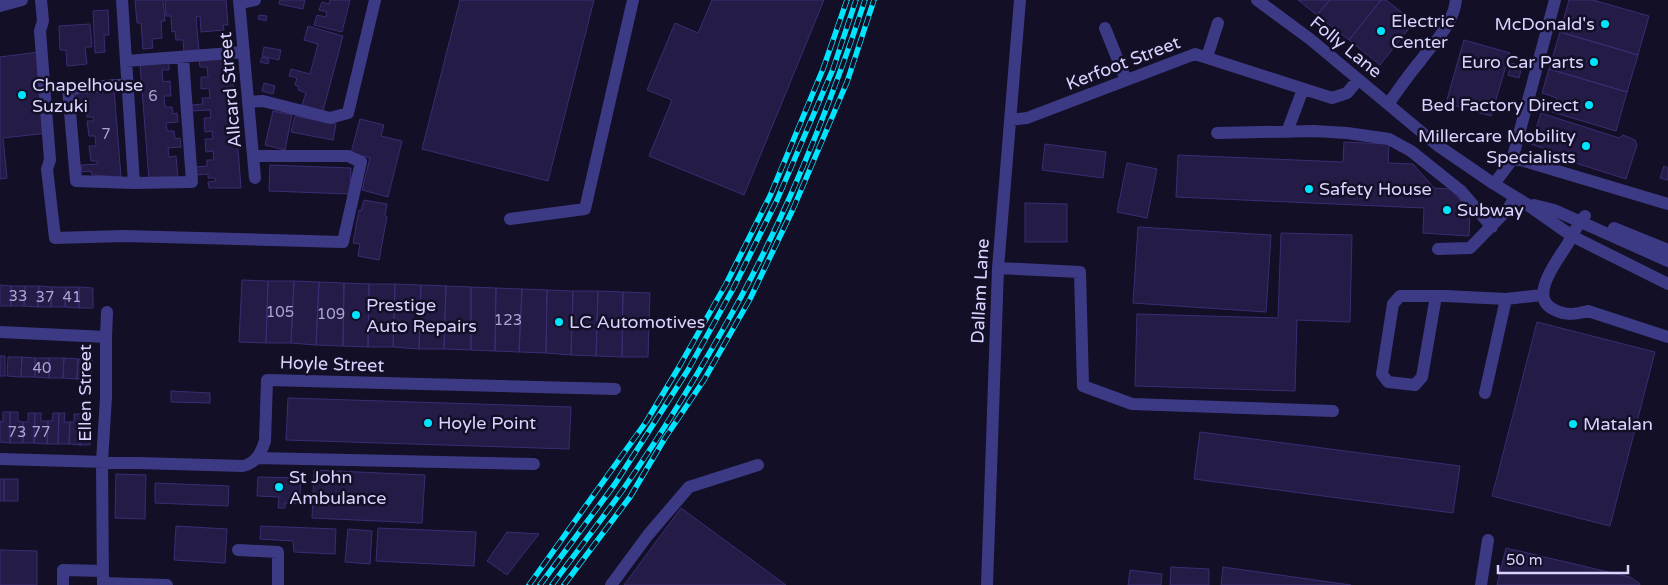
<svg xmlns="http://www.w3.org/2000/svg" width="1668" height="585" font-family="'Varela Round',sans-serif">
<rect width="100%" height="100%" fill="#130f26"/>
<path fill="#241b47" stroke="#3b2d73" d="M135 0H163L165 21H161L162 38 152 39 153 48 143 49 141 23H137Z
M165 0H226L228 25H223L224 30 201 32 200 16 196 17 199 52 184 53 183 40H176L175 31 172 32 171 16H166Z
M280 0H305L303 9 279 4Z
M330 0H350L342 32 314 25 317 15 326 17 327 12 319 10 322 2 329 4Z
M460 0H594L548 181 422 149Z
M712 0H824L744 195 649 156 672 100 647 90 675 23 698 33Z
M1298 0H1330L1317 15Z
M1330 0H1381L1349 40 1317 15Z
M1381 0H1386L1414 22 1380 65 1349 40Z
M1569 0H1593L1649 16 1638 55 1560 32Z
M108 10 109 35H104L105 52 95 53 93 11Z
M259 15 267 16 266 21 258 19Z
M90 24 92 47H85L87 64 67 66 66 50H60L59 26Z
M308 26 343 36 323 111 302 105 306 93 298 90 299 87 295 85 297 78 289 76 291 69 310 74 318 44 304 40Z
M1560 32 1638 55 1627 92 1549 69Z
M1464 40 1510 53 1491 116 1446 103Z
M264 47 281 50 279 60 262 56Z
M39 52 48 133 3 138 7 178 0 179V57Z
M231 57 241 188H209L208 182 216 181 215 178H208V174L195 175V167L207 166V160H214L213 151 206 152 205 139H213L212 131 205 132 204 118H211L210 110 192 111V105L203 104 202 98H210L209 88 201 89V77H208L207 67H200L199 59Z
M262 57 269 59 268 64 260 62Z
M169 62V70H162L163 82 170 81 171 96H164L165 107H172L173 114 177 113 178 122 166 123 167 131H174L175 139 180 138 181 147 168 148 169 157 176 156 178 178 149 180 140 64Z
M1511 63 1522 66 1519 78 1508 75Z
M1549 69 1627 92 1616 131 1552 112 1557 98 1542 93Z
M264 83 275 86 273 94 262 91Z
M114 89 121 177 92 175 91 171 82 172 81 165 98 164 97 161H91L89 146H96L95 136H89L87 121H94L93 117H87L86 105 75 106V96L77 92Z
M273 111 292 115 285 150 265 145Z
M1541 113 1619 138 1623 135 1635 140 1637 145 1626 179 1544 153 1545 149 1531 144Z
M295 116 336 124 333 140 291 132Z
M360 119 384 125 381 136 402 141 388 197 362 190 370 158 351 153Z
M1344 142 1389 144 1388 163 1413 164 1434 188 1450 189 1470 211 1469 236 1423 233 1424 208 1176 197 1178 155 1343 162Z
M1045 144 1106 152 1103 178 1042 170Z
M1127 163 1157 169 1147 218 1117 212Z
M270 165 351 168 350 194 269 191Z
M1664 166 1668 168V180L1660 178Z
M364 200 387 204 385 216 387 217 379 260 358 256 360 244 353 243 359 210 361 211Z
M1025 203 1067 204V242H1025Z
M1138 227 1271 235 1266 312 1133 303Z
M1281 233 1352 235 1350 322 1297 320 1295 391 1135 386 1137 314 1278 318Z
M242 280 268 281 266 343 239 342Z
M268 281H294L291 343H266Z
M294 281 319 282 316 345 291 343Z
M319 282 344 283 343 346 316 345Z
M344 283 369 284 368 347 343 346Z
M369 284H395L393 347H368Z
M395 284 421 285 419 349 393 347Z
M0 285 11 286V306H0Z
M421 285 446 286 444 349H419Z
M11 286H25L24 306H11Z
M25 286H39L38 307 24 306Z
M39 286 52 287 51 307H38Z
M446 286 471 287V350L444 349Z
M52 287H66L65 307H51Z
M66 287H79V308L65 307Z
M79 287 93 288V308H79Z
M471 287 496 288 495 351 471 350Z
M496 288 522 289 519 352 495 351Z
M522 289 547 290 546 353 519 352Z
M547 290 573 291 571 355 546 353Z
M573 291H598L596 356 571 355Z
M598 291 623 292 622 357 596 356Z
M623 292 650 293 648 357H622Z
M1537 322 1655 352 1610 526 1492 496Z
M0 356H5V376H0Z
M8 357H22L21 377 7 376Z
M22 357 35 358V377H21Z
M35 358H49V378L35 377Z
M49 358H64L63 378H49Z
M64 358 78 359 77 379 63 378Z
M78 359H92L91 379H77Z
M171 391 210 393V403L171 402Z
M288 398 571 407 569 449 286 440Z
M3 412H10V443L0 442V421L3 422Z
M10 412H18V421L23 422V443H10Z
M28 413H35L34 443H23V422H28Z
M35 413H41V421H48L47 444 34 443Z
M53 413H59L58 444H47L48 421H52Z
M59 413H65L64 422H70L69 444H58Z
M74 414H81L80 445 69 444 70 422H74Z
M81 414H87V424H90V445H80Z
M1200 432 1460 466 1453 513 1194 479Z
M314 470 425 475 422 523 312 518Z
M116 474 146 475 145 519 115 518Z
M258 477 301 478 300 497H296L295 504 285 503V508H278L279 497 257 496Z
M0 479H4V501H0Z
M4 479H18V501H4Z
M155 483 229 486 228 506 155 503Z
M681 508 689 514 786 585H624Z
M176 526 227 529 225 563 174 560Z
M261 526 336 529 335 554 294 552 293 541 260 539Z
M378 528 476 532 474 566 376 561Z
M348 529 372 531 370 564 345 562Z
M507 532 539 534 507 575 487 561Z
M1506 548 1630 577 1639 583 1640 585H1497Z
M0 550 37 551V585H0Z
M1171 567 1209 569V585H1170Z
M1223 567 1351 585H1221Z
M1130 570 1162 574 1161 585H1128Z"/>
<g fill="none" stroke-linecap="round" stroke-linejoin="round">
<path stroke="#3d3a85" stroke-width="12" d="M41 0 43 21 40 31 50 160 47 169 55 238 124 236 343 242 361 162 348 156H253
M122 0 134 183
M239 0 255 178
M1257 0 1310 39 1437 145 1494 184 1525 203 1572 236 1668 284
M240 3 255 0
M0 6 22 0
M1105 28 1126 80
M1207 57 1218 23
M126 61 244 52
M128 84 68 89 76 181 134 183 192 182 183 57
M248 102 263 101 330 118 348 113 375 0
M1388 104C1399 89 1409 74 1421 60 1435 41 1453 25 1456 0
M1010 120 1027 118 1195 54 1332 98 1347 93 1358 80
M1287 132 1303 89
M1217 133 1314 131 1347 133 1389 139 1411 151 1461 191 1492 227
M1512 160H1521L1668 204
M1494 184 1512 160 1555 0
M1534 205 1554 210 1668 261
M1585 216C1577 224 1573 235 1567 245 1557 261 1527 298 1555 310 1566 316 1577 314 1588 311L1668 337
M510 219 585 209 633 0
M1614 228 1668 250
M1438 249 1470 248 1508 209 1515 197
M998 268 1080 272 1083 386 1132 404 1333 411
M1436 296 1422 377 1415 385 1388 382 1382 374 1393 304 1400 296H1445L1506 299
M0 332 106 337V397L102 462 103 585
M106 337 107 312
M1485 393 1506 299 1542 295
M257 458 534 464
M0 459 243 466C256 463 261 453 265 441L267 380 615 389
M238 550 278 552V585
M103 583 167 585
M63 585V570L103 571
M611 585 648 535 689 487 758 465
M987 585 998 268 1020 0
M1481 585 1488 540"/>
<g stroke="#00e5ff" stroke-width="5.5">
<path id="rail" d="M529 585 646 422 679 367 726 284 770 196 823 69 847 0
M540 585 615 484 688 370 733 289 777 200 833 69 856 0
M552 585C575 554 599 523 622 491 665 429 705 363 741 297 791 204 832 100 865 0
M564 585 630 497 665 438 704 380 750 299 793 209 847 82 874 0"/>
</g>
<use href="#rail" stroke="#130f26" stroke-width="4" stroke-dasharray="11" stroke-linecap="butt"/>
</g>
<g fill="#00e5ff" stroke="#130f26" stroke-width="2">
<circle cx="1605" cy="24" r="5"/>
<circle cx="1381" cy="31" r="5"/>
<circle cx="1594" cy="62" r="5"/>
<circle cx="22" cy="95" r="5"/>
<circle cx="1589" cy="105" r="5"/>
<circle cx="1586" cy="146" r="5"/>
<circle cx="1309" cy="189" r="5"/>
<circle cx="1447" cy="210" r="5"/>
<circle cx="356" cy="315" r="5"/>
<circle cx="559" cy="322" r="5"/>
<circle cx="428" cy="423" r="5"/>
<circle cx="1573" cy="424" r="5"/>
<circle cx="279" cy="487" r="5"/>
</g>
<g text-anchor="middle" stroke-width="5" stroke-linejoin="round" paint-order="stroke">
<g font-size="15" fill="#aca6d1">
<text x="153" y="101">6</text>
<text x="106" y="139">7</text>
<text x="18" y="301">33</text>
<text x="45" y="302">37</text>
<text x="72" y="302">41</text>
<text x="280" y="317">105</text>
<text x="331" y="319">109</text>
<text x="508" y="325">123</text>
<text x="42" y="373">40</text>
<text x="17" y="437">73</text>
<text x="41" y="437">77</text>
</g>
<g font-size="18" fill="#d9d4ff" stroke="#130f26" text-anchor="start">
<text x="1391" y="27">Electric<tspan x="1391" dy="21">Center</tspan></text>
<text x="1595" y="30" text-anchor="end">McDonald's</text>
<text x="1584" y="68" text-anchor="end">Euro Car Parts</text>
<text x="32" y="91">Chapelhouse<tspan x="32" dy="21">Suzuki</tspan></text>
<text x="1579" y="111" text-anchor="end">Bed Factory Direct</text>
<text x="1576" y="142" text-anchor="end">Millercare Mobility<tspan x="1576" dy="21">Specialists</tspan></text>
<text x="1319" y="195">Safety House</text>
<text x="1457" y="216">Subway</text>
<text x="366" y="311">Prestige<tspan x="366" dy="21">Auto Repairs</tspan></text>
<text x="569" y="328">LC Automotives</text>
<text x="438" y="429">Hoyle Point</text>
<text x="1583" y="430">Matalan</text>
<text x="289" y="483">St John<tspan x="289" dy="21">Ambulance</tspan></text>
</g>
<g font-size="18" fill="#d9d4ff" stroke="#130f26">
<text transform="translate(1346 47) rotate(39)" y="6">Folly Lane</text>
<text transform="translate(1123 63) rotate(-21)" y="6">Kerfoot Street</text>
<text transform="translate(230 90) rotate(-95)" y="6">Allcard Street</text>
<text transform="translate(980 291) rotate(-87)" y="6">Dallam Lane</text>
<text transform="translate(332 364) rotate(2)" y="6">Hoyle Street</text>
<text transform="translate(85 393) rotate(-90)" y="6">Ellen Street</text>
</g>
</g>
<path d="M1498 565v8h130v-8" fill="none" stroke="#d9d4ff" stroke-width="2.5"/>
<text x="1506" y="565" font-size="15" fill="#d9d4ff" stroke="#130f26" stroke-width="4" paint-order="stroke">50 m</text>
</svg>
